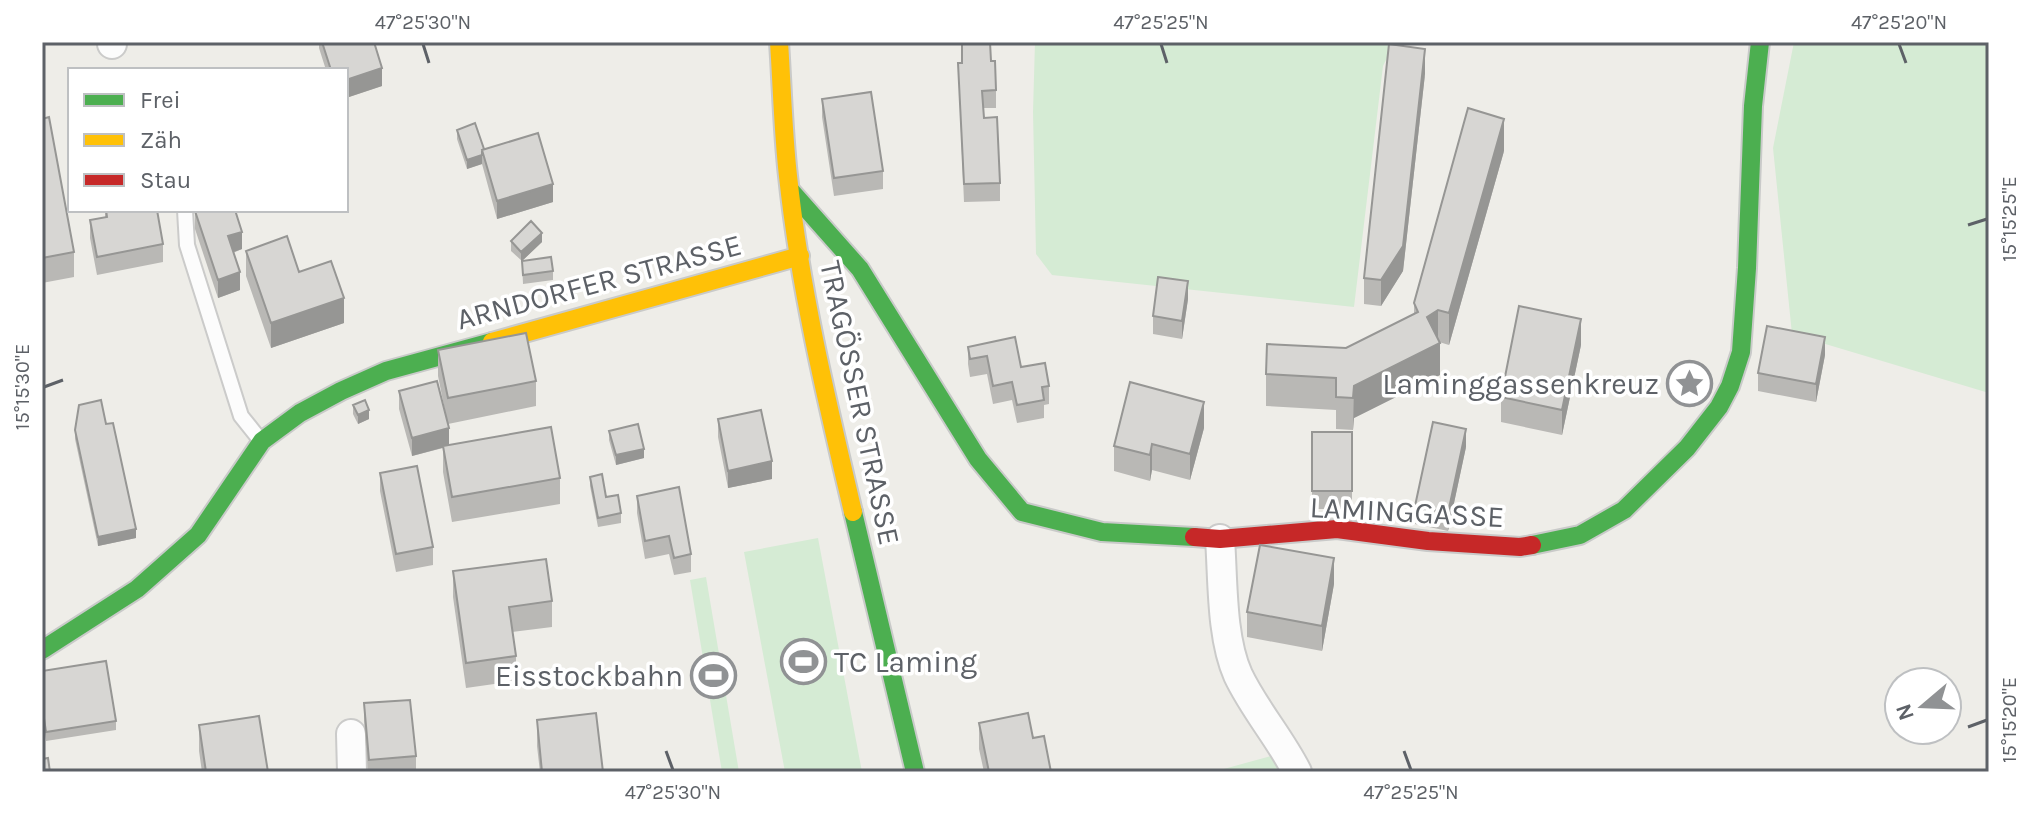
<svg xmlns="http://www.w3.org/2000/svg" width="2031" height="814" font-family="Karla,sans-serif">
<rect width="100%" height="100%" fill="#eeede8"/>
<path fill="#d5ebd4" d="M1035,42H1395L1383,66L1354,307L1052,275L1036,254L1033,112Z
M1794,42H1989V393L1792,334L1773,148Z
M818,538L862,772H785L744,552Z
M706,577L739,772H722L690,580Z
M1296,749L1311,772H1213Z"/>
<g fill="none" stroke-linecap="round" stroke-linejoin="round">
<defs>
<path id="lane" d="M185,210L187,245L241,416L261,441"/>
<path id="street" d="M112,42V44
M1220,539C1223,580 1221,637 1238,675C1254,709 1280,738 1297,772
M351,734L352,772"/>
<path id="fast" d="M790,190L860,269L978,459L1022,512L1102,532L1194,537
M853,512L915,772
M1532,545L1580,535L1624,510L1687,448L1719,407L1730,386L1741,352L1747,268L1753,106L1760,42
M42,650L137,589L198,535L262,441L300,413L341,391L386,371L492,342"/>
<path id="slow" d="M779,42C782,87 783,132 788,176C800,289 827,402 853,512
M492,342L800,256"/>
<path id="jam" d="M1194,537L1220,539L1337,529L1428,541L1520,547L1532,545"/>
</defs>
<use href="#lane" stroke="#cbcbca" stroke-width="18"/>
<use href="#street" stroke="#cbcbca" stroke-width="32"/>
<use href="#fast" stroke="#c9cac9" stroke-width="22"/>
<use href="#slow" stroke="#c9cac9" stroke-width="22"/>
<use href="#jam" stroke="#c9cac9" stroke-width="22"/>
<use href="#lane" stroke="#fcfcfc" stroke-width="14"/>
<use href="#street" stroke="#fcfcfc" stroke-width="28"/>
<use href="#fast" stroke="#4caf50" stroke-width="18"/>
<use href="#slow" stroke="#ffc107" stroke-width="18"/>
<use href="#jam" stroke="#c62828" stroke-width="18"/>
</g>
<path fill="#b9b8b5" d="M319,42H374L382,86L346,98V70H326L319,48Z
M991,61L996,90V108H983L984,118L1000,183V201L964,202L958,63Z
M1425,74L1403,271L1381,306L1364,304V278Z
M822,99L883,171V189L834,196L822,117Z
M42,119L74,252V277L42,283Z
M457,130L484,149L553,202L497,219L482,164L467,169L457,139Z
M1504,151L1449,345L1439,342L1440,375L1354,418L1353,430L1336,429V410L1266,406V374L1346,348L1414,315V303Z
M105,210H157L163,244V262L97,275L90,238V220L105,217Z
M195,211L242,249L233,253L240,290L218,298L195,229Z
M511,241L542,242L522,261L553,271V280L523,284L522,261L511,251Z
M246,251L299,272L344,323L271,348L246,276Z
M1188,299L1182,339L1153,334V316Z
M1581,345L1562,435L1501,422V397Z
M968,347L1021,367L1049,386V404L1044,405V418L1017,423L1012,400L993,404L987,374L970,377L968,364Z
M438,350L536,381V406L448,424L449,445L560,478V504L452,522L443,472V448L412,456L399,409V391L447,421L438,376Z
M1825,355L1816,402L1758,391V373Z
M353,405L369,419L358,424L353,414Z
M718,419L772,479L728,488L718,437Z
M106,424L136,538L98,546L75,439V430Z
M1204,428L1190,480L1152,470L1150,481L1114,471V446Z
M609,431L644,458L616,465L609,440Z
M1312,432H1352V509H1312Z
M1466,447L1448,531L1415,524V506Z
M380,473L433,547V565L396,572L380,491Z
M590,477L621,513V523L598,527L590,486Z
M637,496L691,554V572L674,575L669,554L645,559L637,513Z
M453,571L552,601V627L512,632L516,656V681L466,688L453,597Z
M1334,584L1322,651L1247,637V612Z
M42,671L116,721V730L46,741L42,714Z
M364,703L416,756V772H368L364,721Z
M537,720L603,772H540L537,746Z
M979,723L1033,738L1051,772H984L979,749Z
M199,725L268,772H202L199,751Z"/>
<path fill="#969694" d="M1425,49V74L1403,271L1381,306V280Z
M382,68V86L346,98V80Z
M1504,119V151L1449,345V313Z
M482,155V164L467,169V160Z
M553,184V202L497,219V201Z
M242,232V249L228,254V236Z
M542,233V242L521,262V252Z
M240,272V290L218,298V280Z
M1188,281V299L1182,339V321Z
M344,298V323L271,348V323Z
M1438,310V342L1427,317Z
M1581,319V345L1562,435V410Z
M1825,337V355L1816,402V384Z
M1440,343V375L1354,418L1353,430L1354,386Z
M1204,402V428L1190,480V454Z
M369,410V419L358,424V415Z
M449,428V446L412,456V438Z
M1466,429V447L1448,531V513Z
M1152,444V470L1150,481V455Z
M644,449V458L616,465V455Z
M772,461V479L728,488V471Z
M136,529V538L98,546V537Z
M1334,558V584L1322,651V626Z"/>
<path fill="#d7d6d3" stroke="#969694" stroke-width="2" d="M322,42H374L382,68L346,80V70H331Z
M990,42L991,61H995L996,90L982,91L984,118L997,117L1000,183L964,184L958,63H962V43Z
M1389,44L1425,49L1403,246L1381,280L1364,278Z
M871,92L883,171L834,178L822,99Z
M1468,108L1504,119L1449,313L1438,310L1427,317L1440,343L1354,386L1353,398L1336,397V378L1266,374L1267,344L1346,348L1418,312L1414,303Z
M49,117L74,252L42,258V119Z
M475,123L484,149L482,150V155L467,160L457,130Z
M538,133L553,184L497,201L482,150Z
M106,210H157L163,244L97,257L90,220L107,217Z
M197,210H235L242,232L228,236L240,272L218,280L195,211Z
M531,221L542,233L521,252L511,241Z
M287,236L299,272L331,261L344,298L271,323L246,251Z
M551,257L553,271L523,275L522,261Z
M1158,277L1188,281L1182,321L1153,316Z
M1519,306L1581,319L1562,410L1501,397Z
M1767,326L1825,337L1816,384L1758,373Z
M526,333L536,381L448,398L438,350Z
M1015,337L1021,367L1045,363L1049,386L1042,387L1044,400L1017,405L1012,382L993,386L987,356L970,359L968,347Z
M437,381L449,428L412,438L399,391Z
M1130,382L1204,402L1190,454L1152,444L1150,455L1114,446Z
M101,400L106,424L113,423L136,529L98,537L75,430L79,405Z
M365,400L369,410L358,415L353,405Z
M761,410L772,461L728,471L718,419Z
M1433,422L1466,429L1448,513L1415,506Z
M638,424L644,449L616,455L609,431Z
M551,427L560,478L452,497L443,446Z
M1312,432H1352V491H1312Z
M417,466L433,547L396,554L380,473Z
M602,474L606,497L618,495L621,513L598,518L590,477Z
M679,487L691,554L674,558L669,536L645,541L637,496Z
M1260,545L1334,558L1322,626L1247,612Z
M546,559L552,601L509,607L516,656L466,663L453,571Z
M106,661L116,721L46,732L42,705V671Z
M410,700L416,756L369,760L364,703Z
M596,713L603,772H542L537,720Z
M1028,713L1033,738L1044,736L1051,772H989L979,723Z
M259,716L268,772H206L199,725Z
M48,758L50,772H42V759Z"/>
<path fill="none" stroke="#5d6167" stroke-width="3" d="M423,44L429,63M1161,44L1167,63M1899,44L1906,63M1968,225L1987,219M44,387L63,380M1968,727L1987,720M666,751L673,770M1404,751L1411,770"/>
<defs>
<symbol id="sight-ring" viewBox="-11 -11 22 22"><circle r="9.5" fill="#fff" stroke="#909294" stroke-width="1.5"/><path d="M0-6L1.8-2.2L6-1.7L2.9 1.2L3.7 5.4L0 3.3L-3.7 5.4L-2.9 1.2L-6-1.7L-1.8-2.2Z" fill="#909294"/></symbol>
<symbol id="stadium-ring" viewBox="-11 -11 22 22"><circle r="9.5" fill="#fff" stroke="#909294" stroke-width="1.5"/><path d="M0-5a6.5 5 0 1 0 0 10a6.5 5 0 1 0 0-10ZM-3.5-1.8h7v3.6h-7Z" fill="#909294"/></symbol>
</defs>
<g fill-rule="evenodd">
<use href="#sight-ring" x="1664" y="358" width="51" height="51"/>
<use href="#stadium-ring" x="778" y="636" width="51" height="51"/>
<use href="#stadium-ring" x="688" y="650" width="51" height="51"/>
</g>
<g text-anchor="middle" stroke-width="7" stroke-linejoin="round" paint-order="stroke">
<g font-size="30" fill="#5d6167" stroke="#fff">
<text transform="translate(599 282) rotate(-15)" y="10">ARNDORFER STRASSE</text>
<text transform="translate(860 403) rotate(78)" y="10">TRAGÖSSER STRASSE</text>
<text transform="translate(1407 512) rotate(3)" y="10">LAMINGGASSE</text>
</g>
<g font-size="30" fill="#5d6167" stroke="#fff" text-anchor="end">
<text x="1659" y="394">Laminggassenkreuz</text>
<text x="834" y="672" text-anchor="start">TC Laming</text>
<text x="683" y="686">Eisstockbahn</text>
</g>
</g>
<rect width="2031" height="814" fill="none" stroke="#ffffff" stroke-width="88"/>
<rect x="68" y="68" width="280" height="144" fill="#ffffff" stroke="#bec0c2" stroke-width="2"/>
<rect x="84" y="94" width="40" height="12" fill="#4caf50" stroke="#bec0c2" stroke-width="2"/>
<text x="140" y="108" font-size="24" fill="#5d6167">Frei</text>
<rect x="84" y="134" width="40" height="12" fill="#ffc107" stroke="#bec0c2" stroke-width="2"/>
<text x="140" y="148" font-size="24" fill="#5d6167">Zäh</text>
<rect x="84" y="174" width="40" height="12" fill="#c62828" stroke="#bec0c2" stroke-width="2"/>
<text x="140" y="188" font-size="24" fill="#5d6167">Stau</text>
<g transform="translate(1923 706) rotate(251)"><circle r="38" fill="#ffffff" stroke="#bec0c2" stroke-width="2"/>
<path d="M0-6L14 30L0 20L-14 30Z" fill="#909294"/>
<text y="-12" font-size="22" font-weight="bold" text-anchor="middle" fill="#5d6167">N</text>
</g>
<rect x="44" y="44" width="1943" height="726" fill="none" stroke="#5d6167" stroke-width="3"/>
<g font-size="20" text-anchor="middle" fill="#5d6167">
<text x="423" y="29">47°25'30"N</text>
<text x="1161" y="29">47°25'25"N</text>
<text x="1899" y="29">47°25'20"N</text>
<text transform="translate(2009 219) rotate(-90)" y="7">15°15'25"E</text>
<text transform="translate(22 387) rotate(-90)" y="7">15°15'30"E</text>
<text transform="translate(2009 720) rotate(-90)" y="7">15°15'20"E</text>
<text x="673" y="799">47°25'30"N</text>
<text x="1411" y="799">47°25'25"N</text>
</g>
</svg>
